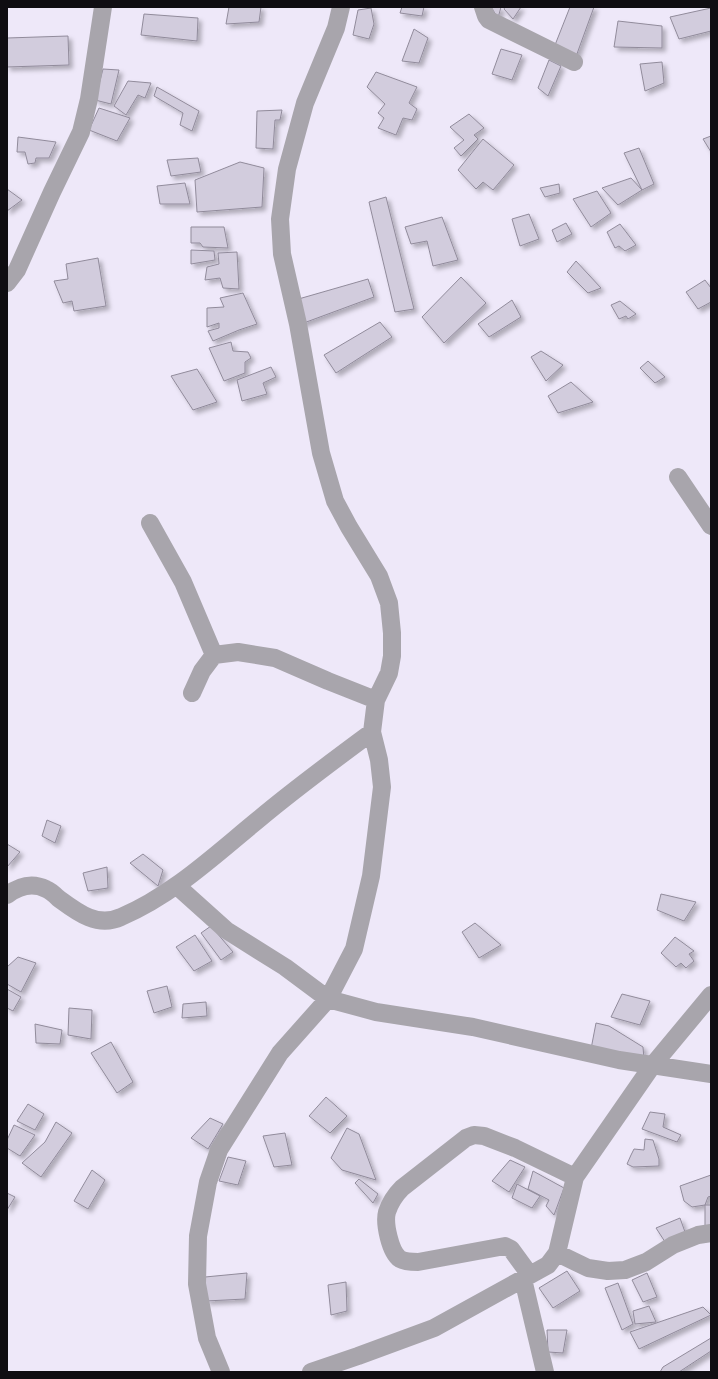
<svg xmlns="http://www.w3.org/2000/svg" width="718" height="1379" font-family="'PT Sans',sans-serif">
<defs>
<filter id="shadow"><feDropShadow dx="3.5" dy="3.5" stdDeviation="2" flood-color="#0004"/></filter>
</defs>
<rect width="100%" height="100%" fill="#eee8f9"/>
<path fill="#d2ccdd" stroke="#918b9b" filter="url(#shadow)" d="M229,7H261L259,22L226,24Z
M402,7H424L422,16L400,13Z
M491,7H501L498,18Z
M505,7H521L513,19L504,9Z
M570,7H594L574,62L555,45Z
M371,8L374,24L369,39L353,35L358,10Z
M711,8V31L679,39L670,17Z
M144,14L198,18L197,41L141,35Z
M618,21L662,26V48L614,47Z
M414,29L428,38L419,63L402,61Z
M68,36L69,65L7,67V38Z
M501,49L522,55L512,80L492,74Z
M549,60L561,66L548,96L538,88Z
M662,62L664,83L645,91L640,64Z
M103,69L119,70L111,104L95,100Z
M376,72L417,87L409,103L417,109L412,120L403,118L396,135L378,128L384,118L378,113L385,104L367,87Z
M128,81L151,83L145,98L138,95L126,115L114,106Z
M157,87L199,111L192,131L180,125L183,113L154,96Z
M99,108L130,118L117,141L89,130Z
M282,110L280,120H275L273,149L256,148L257,111Z
M469,114L484,128L474,135L478,139L461,156L454,148L464,140L450,127Z
M711,136V152L703,139Z
M18,137L56,142L49,158H36L35,163L28,164L25,152H17Z
M483,139L514,165L493,190L483,182L476,189L458,170Z
M639,148L654,184L642,190L624,153Z
M198,158L201,172L171,176L167,160Z
M240,162L264,168L262,207L197,212L195,180Z
M631,178L642,190L618,205L602,188Z
M185,183L190,204H160L157,186Z
M559,184L560,193L545,197L540,188Z
M7,189L22,200L7,211Z
M597,191L611,213L591,227L573,199Z
M386,197L414,309L395,312L369,202Z
M529,214L539,239L520,246L512,219Z
M442,217L458,260L433,266L427,241L411,244L405,227Z
M566,223L572,234L557,242L552,230Z
M620,224L636,245L625,251L619,246L615,248L607,232Z
M191,227H224L228,248L203,247L200,243H191Z
M191,250L214,251L215,260L191,264Z
M237,252L239,289L223,288L220,278L205,280L207,267L219,264L218,253Z
M98,258L106,306L74,311L72,301L63,303L54,281L68,279L66,264Z
M576,261L601,288L588,293L567,272Z
M461,277L486,303L444,343L422,317Z
M368,279L374,297L301,324L295,300Z
M705,280L711,288V302L698,309L686,292Z
M243,293L257,324L239,330L213,341L208,331L219,328V323L207,327V308L224,307L220,298Z
M512,300L521,317L489,337L478,324Z
M620,301L636,314L628,319L626,316L619,319L611,305Z
M380,322L392,337L336,373L324,355Z
M231,342L233,351L248,352L251,358L245,362V373L224,381L209,348Z
M541,351L563,365L546,381L531,357Z
M648,361L665,377L655,383L640,368Z
M271,367L276,377L263,383L267,394L242,401L237,380Z
M197,369L217,402L193,410L171,376Z
M571,382L593,402L558,413L548,396Z
M47,820L61,826L55,843L42,836Z
M7,844L20,852L7,867Z
M143,854L163,870L158,886L130,863Z
M107,867L108,888L88,891L83,873Z
M661,894L696,902L684,921L657,910Z
M475,923L501,945L479,958L462,932Z
M211,926L233,952L221,960L201,933Z
M195,935L212,961L194,971L176,947Z
M675,937L694,951L689,954L694,961L686,968L681,963L676,967L661,953Z
M18,957L36,963L21,992L7,984V967Z
M167,986L172,1007L154,1013L147,991Z
M7,989L21,997L13,1011L7,1008Z
M622,994L650,1001L640,1025L611,1017Z
M206,1002L207,1016L182,1018L183,1004Z
M69,1008L92,1010L91,1039L68,1035Z
M596,1023L609,1026L643,1047L644,1059L591,1049Z
M35,1024L62,1030L60,1044L36,1043Z
M111,1042L133,1082L117,1093L91,1053Z
M326,1097L347,1116L330,1133L309,1116Z
M28,1104L44,1114L35,1130L17,1121Z
M650,1112L665,1114L663,1127L681,1135L677,1142L642,1129Z
M210,1118L223,1124L208,1149L191,1138Z
M56,1122L72,1133L41,1177L22,1163L45,1142Z
M14,1125L35,1135L20,1156L7,1148V1140Z
M347,1128L359,1134L376,1180L342,1170L331,1158Z
M285,1133L292,1165L274,1167L263,1136Z
M645,1139L653,1140L659,1159V1166L633,1167L627,1164L631,1155L634,1149L644,1150Z
M228,1157L246,1161L238,1185L219,1181Z
M510,1160L525,1167L509,1192L492,1181Z
M92,1170L105,1180L88,1209L74,1201Z
M533,1171L564,1188L554,1215L546,1206L549,1200L528,1189Z
M711,1175V1196L708,1197L705,1205L692,1207L684,1201L680,1186Z
M359,1179L378,1194L373,1203L355,1183Z
M517,1184L540,1196L532,1208L512,1198Z
M7,1193L15,1197L7,1210Z
M705,1205H711V1226L705,1227Z
M680,1218L685,1232L669,1248L656,1228Z
M567,1271L580,1291L553,1308L539,1288Z
M247,1273L245,1299L206,1301L205,1277Z
M647,1273L657,1297L643,1302L632,1280Z
M346,1282L347,1311L331,1315L328,1285Z
M618,1283L633,1324L622,1330L605,1288Z
M649,1306L656,1322L635,1324L633,1311Z
M703,1307L711,1315L639,1349L630,1332Z
M547,1330H567L563,1353L548,1352Z
M711,1338V1351L679,1372H660L663,1367Z"/>
<g fill="none" stroke-linecap="round" stroke-linejoin="round">
<path stroke="#a8a5ac" stroke-width="18" d="M483,7L486,16L489,20L574,62
M7,283L17,270L52,192L81,132L89,99L103,7
M678,477L711,526
M150,523L183,582L214,655
M192,693L202,671L214,655L238,652L275,658L328,681L376,700
M177,886L226,930L285,967L328,999L376,1012L473,1027L619,1060L711,1074
M7,895C19,886 32,882 46,889C51,891 55,895 58,898C77,912 97,928 121,917C173,895 216,854 259,819C296,788 334,760 372,732
M557,1253L588,1268L608,1271L625,1270L646,1262L673,1245L698,1235L711,1233
M530,1275L511,1249L505,1246L418,1262C412,1262 405,1262 400,1259C390,1252 384,1223 387,1212C390,1203 395,1195 402,1188L466,1138L474,1135L484,1136L515,1148L575,1177
M523,1279L545,1372
M221,1372L207,1338L197,1284L198,1236L208,1182L219,1150L280,1053L328,999L354,949L371,876L382,787L379,760L372,732L376,700L389,673L392,656V633L389,603L379,576L349,527L335,501L321,453L298,324L282,254L280,219L287,169L305,103L336,28L341,7
M311,1372L358,1356L434,1328L548,1265L557,1253L575,1177L652,1066L711,995"/>
</g>
<rect width="718" height="1379" fill="none" stroke="#0f0d12" stroke-width="16"/>
</svg>
